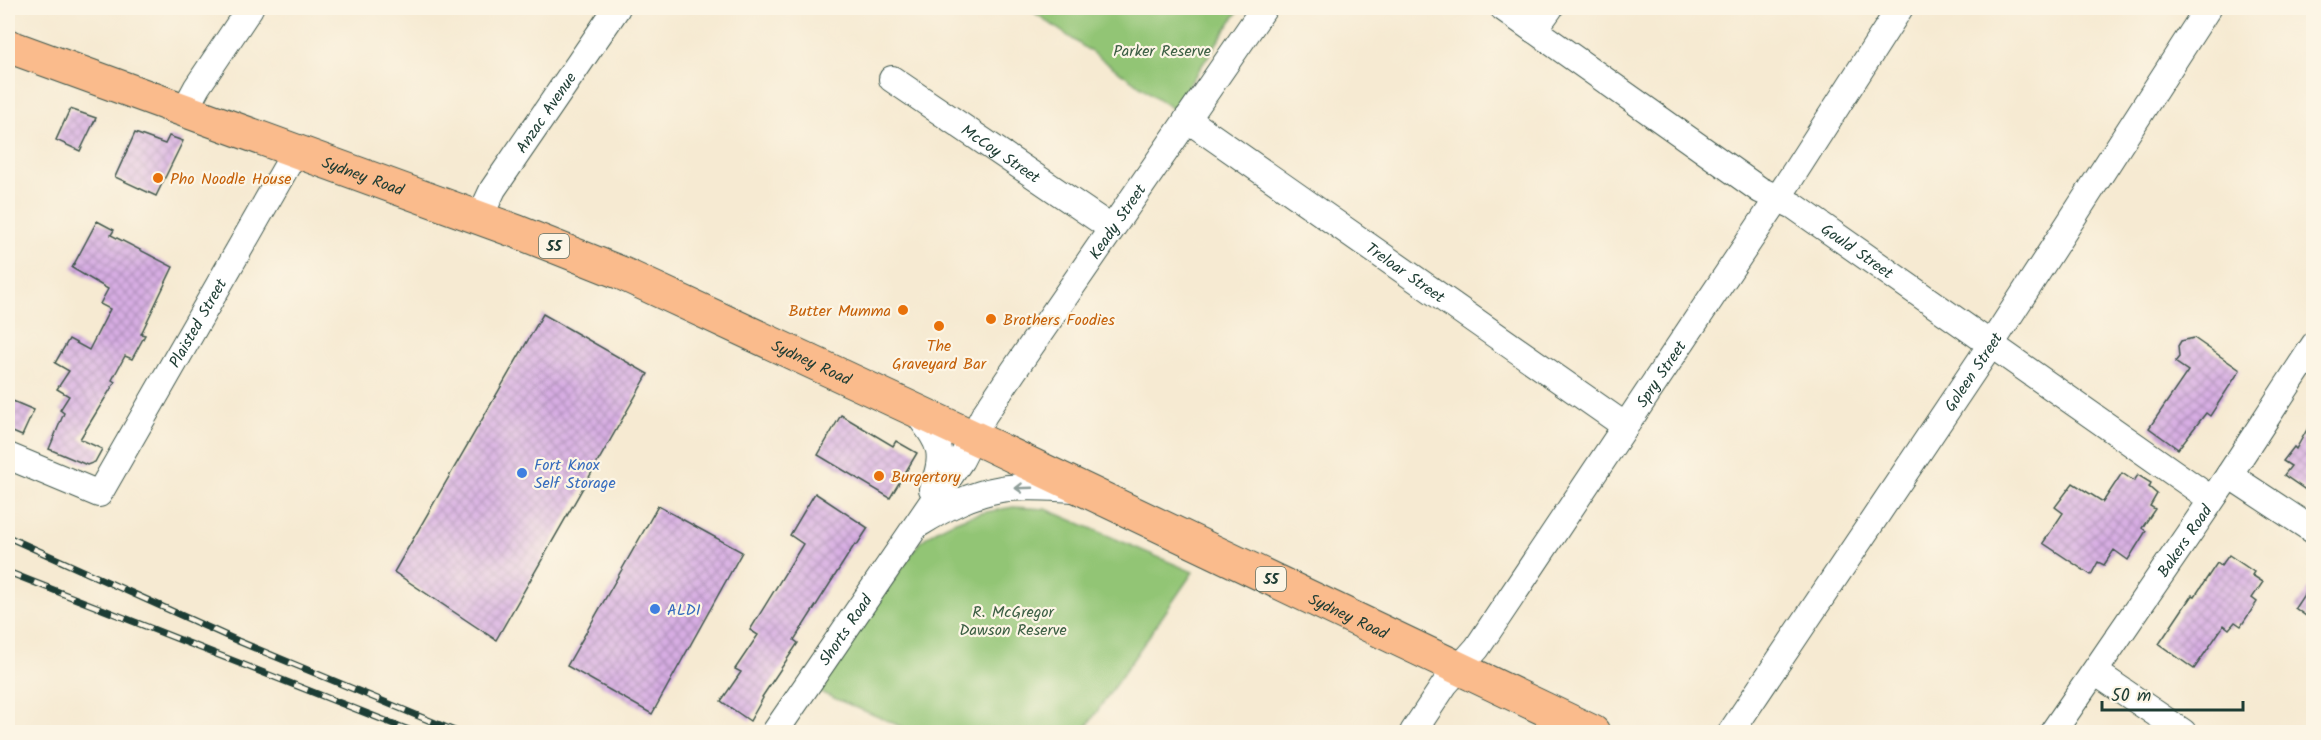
<svg xmlns="http://www.w3.org/2000/svg" width="2321" height="740" font-family="Kalam,sans-serif">
<defs>
<pattern id="building-cross-hatch" width="8" height="8" patternUnits="userSpaceOnUse" patternTransform="scale(1.5)"><rect width="8" height="8" fill="#d7ade3"/><path d="M0 0l8 8M0 8l8-8" fill="none" stroke="#ae8eb9"/></pattern>
</defs>
<rect width="100%" height="100%" fill="#fcf5e5"/>
<filter id="ink" filterUnits="userSpaceOnUse"><feTurbulence type="fractalNoise" baseFrequency=".0167" numOctaves="2"/><feDisplacementMap in="SourceGraphic" scale="12" xChannelSelector="R" yChannelSelector="G"/><feConvolveMatrix kernelMatrix="1 2 1 2 8 2 1 2 1" color-interpolation-filters="sRGB"/></filter>
<filter id="wash" filterUnits="userSpaceOnUse"><feTurbulence type="fractalNoise" baseFrequency=".008" numOctaves="4" result="noise"/><feDisplacementMap in="SourceGraphic" scale="24" xChannelSelector="R" yChannelSelector="G"/><feGaussianBlur stdDeviation="1.35" result="paint"/><feColorMatrix in="noise" values="0 0 0 0 0 0 0 0 0 0 0 0 0 0 0 0 0 1.4 0 .05"/><feComposite in="paint" operator="in"/></filter>
<g filter="url(#wash)">
<rect width="100%" height="100%" fill="#f6ead2"/>
<path fill="#92c575" stroke="#588154" stroke-width="1.5" d="M1028,8H1240L1173,109Z
M1013,507L1046,509L1193,572L1083,732H914L817,691L919,543C947,519 977,513 1013,507Z"/>
<g id="blocks">
<path fill="url(#building-cross-hatch)" d="M70,109L96,118L80,151L56,140Z
M135,133L165,144L169,136L183,141L156,196L115,177Z
M97,221L114,230L111,235L173,267L141,334L145,335L132,359L125,356L112,380L115,382L80,439L102,449L95,462L87,465L49,449L64,413L60,410L69,396L57,389L69,371L55,363L69,339L89,350L110,309L100,304L108,289L72,268Z
M543,314L648,374L496,640L394,572Z
M2194,338L2240,370L2210,416L2206,413L2178,449L2149,428L2188,371L2175,362L2179,357L2178,346L2181,341Z
M8,399L34,410L22,436L8,430Z
M841,415L893,446L896,441L917,453L890,498L818,455Z
M2313,419V495L2284,475L2291,466L2283,461L2294,447L2296,449Z
M2122,473L2134,481L2138,475L2151,483L2149,487L2157,494L2150,506L2155,509L2142,528L2146,531L2128,560L2114,550L2104,565L2098,562L2091,575L2043,543L2063,513L2055,507L2073,483L2103,502Z
M815,493L868,528L857,545L855,544L794,640L798,643L762,697L763,698L750,721L721,701L741,672L735,669L758,635L750,630L803,544L790,535Z
M658,506L742,552L652,714L567,666Z
M2229,555L2254,572L2252,575L2263,582L2252,598L2257,602L2241,626L2235,622L2229,629L2224,625L2194,669L2159,644L2192,595L2195,596L2217,563L2221,566Z
M2313,581V621L2295,608Z"/>
</g>
</g>
<g filter="url(#ink)">
<use href="#blocks" fill-opacity="0" stroke="#3f574c" stroke-width="1.5"/>
<g fill="none" stroke-linecap="round" stroke-linejoin="round">
<defs>
<g id="minor">
<path id="s1" d="M1503,8L1760,190L1794,206L2211,499"/>
<path d="M1534,30L1550,8"/>
<path id="s2" d="M892,79L1111,228"/>
<path d="M184,111L197,87L250,8"/>
<path id="s3" d="M1187,119L1624,425"/>
<path id="s4" d="M479,219L493,189L617,8"/>
<path d="M914,409C938,442 948,449 932,489"/>
<path id="s5" d="M8,456L99,494L295,152"/>
<path d="M2229,475L2314,531"/>
<path d="M919,524C945,508 971,494 1001,489C1025,485 1052,488 1076,489"/>
<path d="M2095,672L2183,732"/>
<path id="s6" d="M775,732L961,460L984,415L1013,372L1264,8"/>
<path id="s7" d="M1413,732L1445,684L1477,648L1778,198L1900,8"/>
<path id="s8" d="M1731,732L1990,346L2208,8"/>
<path id="s9" d="M2053,732L2229,475L2314,345"/>
</g>
<g id="highway">
<path id="s10" d="M8,46L518,232L621,273L988,444L1593,732"/>
</g>
</defs>
<use href="#minor" stroke="#3f574c" stroke-width="28"/>
<use href="#highway" stroke="#3f574c" stroke-width="35"/>
<use href="#minor" stroke="#fff" stroke-width="26"/>
<use href="#highway" stroke="#fabb8c" stroke-width="33"/>
<defs>
<path id="rail" d="M8,537L238,641L457,732
M8,572L414,732"/>
</defs>
<use href="#rail" stroke="#1f3d34" stroke-width="7"/>
<use href="#rail" stroke="#fcf5e5" stroke-width="4.5" stroke-dasharray="14" stroke-linecap="butt"/>
</g>
<defs><path id="oneway-shaft" d="M-6 0H5M1.5-3L5.5 0L1.5 3" fill="none" stroke-width="1.6" stroke-linecap="round" stroke-linejoin="round" transform="scale(1.5)"/></defs>
<use stroke="#8f9e9a" href="#oneway-shaft" transform="translate(1024 488) rotate(178)"/>
</g>
<g fill="#e8710a" stroke="#fcf5e5" stroke-width="2">
<circle cx="158" cy="178" r="6"/>
<circle cx="903" cy="310" r="6"/>
<circle cx="991" cy="319" r="6"/>
<circle cx="939" cy="326" r="6"/>
<circle cx="879" cy="476" r="6"/>
</g>
<g fill="#3f7fe0" stroke="#fcf5e5" stroke-width="2">
<circle cx="522" cy="473" r="6"/>
<circle cx="655" cy="609" r="6"/>
</g>
<g text-anchor="middle" stroke-width="4.5" stroke-linejoin="round" paint-order="stroke">
<g fill="#fcf5e5" stroke="#617469" stroke-width="1.5">
<rect x="539" y="234" width="30" height="24" rx="4.5"/>
<rect x="1256" y="567" width="30" height="24" rx="4.5"/>
</g>
<g font-size="15" font-weight="bold" fill="#1f3d34">
<text x="554" y="251">55</text>
<text x="1271" y="584">55</text>
</g>
<g font-size="16" fill="#3c5f44" stroke="#fcf5e5">
<text x="1162" y="56">Parker Reserve</text>
<text x="1013" y="617">R. McGregor<tspan x="1013" dy="18">Dawson Reserve</tspan></text>
</g>
<g font-size="16" fill="#1f3d34" stroke="#fcf5e5">
<text dy="6" stroke="none"><textPath href="#s4" startOffset="126">Anzac Avenue</textPath></text>
<text dy="6" stroke="none"><textPath href="#s2" startOffset="132">McCoy Street</textPath></text>
<text dy="6" stroke="none"><textPath href="#s10" startOffset="378">Sydney Road</textPath></text>
<text dy="6" stroke="none"><textPath href="#s6" startOffset="615">Keady Street</textPath></text>
<text dy="6" stroke="none"><textPath href="#s1" startOffset="430">Gould Street</textPath></text>
<text dy="6" stroke="none"><textPath href="#s3" startOffset="267">Treloar Street</textPath></text>
<text dy="6" stroke="none"><textPath href="#s5" startOffset="296">Plaisted Street</textPath></text>
<text dy="6" stroke="none"><textPath href="#s10" startOffset="864">Sydney Road</textPath></text>
<text dy="6" stroke="none"><textPath href="#s7" startOffset="436">Spry Street</textPath></text>
<text dy="6" stroke="none"><textPath href="#s8" startOffset="434">Goleen Street</textPath></text>
<text dy="6" stroke="none"><textPath href="#s9" startOffset="232">Bakers Road</textPath></text>
<text dy="6" stroke="none"><textPath href="#s10" startOffset="1458">Sydney Road</textPath></text>
<text dy="6" stroke="none"><textPath href="#s6" startOffset="124">Shorts Road</textPath></text>
</g>
<g font-size="16" fill="#c56008" stroke="#fcf5e5" text-anchor="start">
<text x="170" y="184">Pho Noodle House</text>
<text x="891" y="316" text-anchor="end">Butter Mumma</text>
<text x="1003" y="325">Brothers Foodies</text>
<text x="939" y="351" text-anchor="middle">The<tspan x="939" dy="18">Graveyard Bar</tspan></text>
<text x="891" y="482">Burgertory</text>
</g>
<g font-size="16" fill="#366cbe" stroke="#fcf5e5" text-anchor="start">
<text x="534" y="470">Fort Knox<tspan x="534" dy="18">Self Storage</tspan></text>
<text x="667" y="615">ALDI</text>
</g>
</g>
<rect width="2321" height="740" fill="none" stroke="#fcf5e5" stroke-width="30"/>
<path d="M2102 701v9h141v-9" fill="none" stroke="#1f3d34" stroke-width="3"/>
<text x="2111" y="701" font-size="18" fill="#1f3d34" stroke="#fcf5e5" stroke-width="4.5" paint-order="stroke">50 m</text>
</svg>
